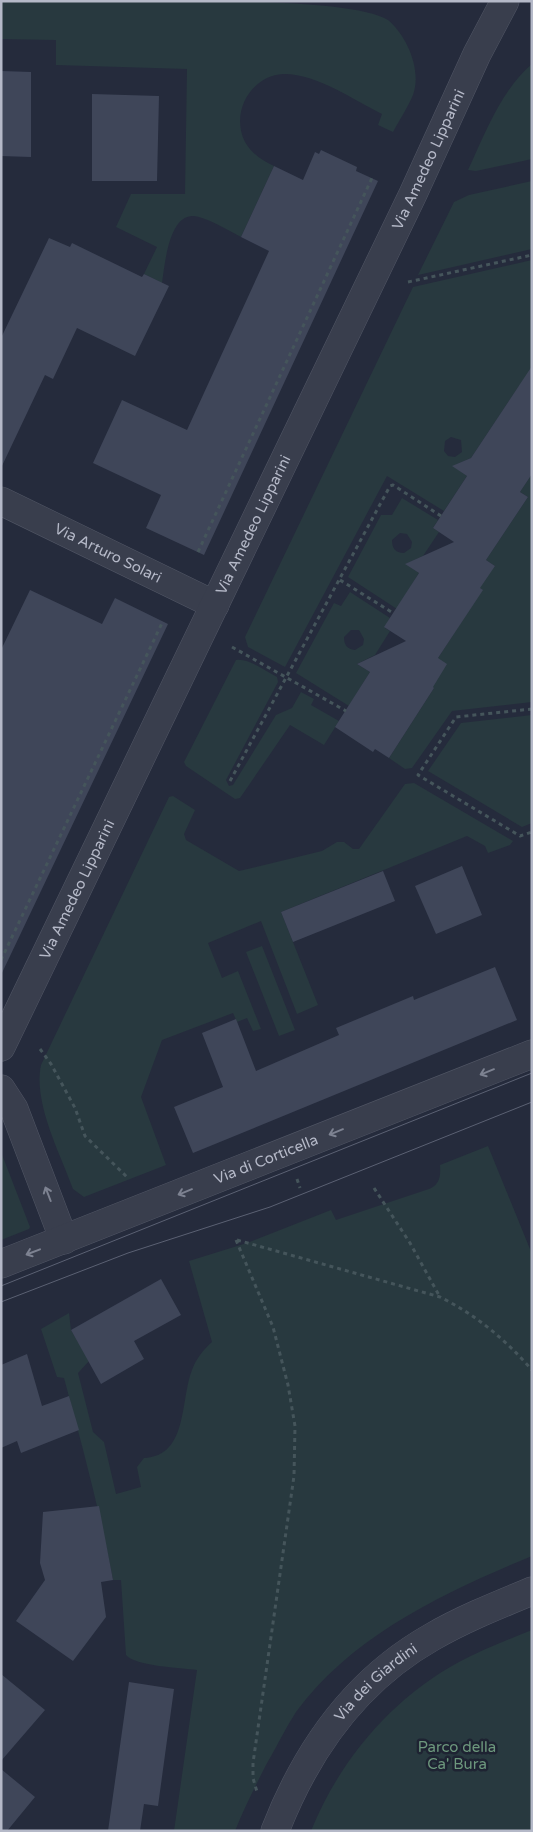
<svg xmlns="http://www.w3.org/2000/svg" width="533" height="1832" font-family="'Varela Round',sans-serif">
<rect width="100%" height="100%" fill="#252b3c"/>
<path fill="#28393f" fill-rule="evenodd" d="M1,1C58,1 115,1 171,1C216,1 355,0 388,20C407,36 422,70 413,95C408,107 400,119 393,132L378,125L382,114C354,100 315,73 283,74C251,76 230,112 245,142C252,154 262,160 274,166L241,237C228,230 213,221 199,217C169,208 165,264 162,283L144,274L157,247L116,227L131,194H185L187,69L56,65V40L1,39Z
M532,64V159L476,171L468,170C485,134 501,90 532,64Z
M532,181V249L418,275L454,202L469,195Z
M532,260V394L519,386L471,458L453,466L467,476L444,511L387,476L285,667L248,647L245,637L413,287ZM451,437L461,440L462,452L455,457L448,456L444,451L445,441Z
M532,474V702L452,711L412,768L405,769L389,758L434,688L429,685L438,658L482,590L477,586L495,566L486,560L528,497L520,492Z
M402,498L438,520L433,528L439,532L423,556L406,564L419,573L397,609L348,577L381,515H392ZM400,533L407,534L412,542L411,548L404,553C395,553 392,548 392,540Z
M350,592L390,618L385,628L390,631L375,655L357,664L370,672L349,706L296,673L334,603L341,606ZM351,630H359L364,639L363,645L355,650C347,649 344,645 344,637Z
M236,660C249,658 265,671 277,677L278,682L226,780L229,786L233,785L276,715L292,708L301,692L314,699L311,705L339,721L324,745L290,725L240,798L235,799L186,766L184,762Z
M532,715V823L522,827L428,771L461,723Z
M414,783L513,841L510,845L488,853L485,846L467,836L281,912L318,1005L297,1014L261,921L208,943L222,978L238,971L261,1029L253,1031L247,1018L237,1022L233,1013L162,1040L141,1097L166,1165L84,1197L73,1189C60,1153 33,1103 41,1065L169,797L173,796L195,810L184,834L186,840L239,871L322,851L337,842H344L353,849H359L405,784Z
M262,946L295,1030L279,1036L246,952Z
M488,1146L532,1254V1556C447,1591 352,1635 296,1712C285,1729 276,1748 266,1765C255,1787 244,1808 235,1831H174L197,1670C181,1668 135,1666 126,1655L121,1580H113C100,1512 82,1445 64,1378L57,1377L41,1329L69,1313L71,1330L89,1361L78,1373L93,1432L104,1442L116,1494L141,1487L137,1467L144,1458C188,1456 180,1401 192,1370C196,1359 203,1350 212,1342L189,1261L247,1243L331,1210L336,1220L426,1190C439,1186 441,1178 440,1165Z
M1,1152L30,1227L29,1229L1,1240Z
M532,1630V1831H311C339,1761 392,1698 459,1662C482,1650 507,1640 532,1630Z"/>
<path fill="#3f4659" d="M1,71L31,72V157L1,156Z
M92,94L159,96L157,181H92Z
M321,150L357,167L356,171L378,181L204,555L146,528L161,495L93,463L122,400L187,430L269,251L241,237L274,166L303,180L315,152L319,154Z
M49,238L70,247L72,243L142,277L144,274L169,286L135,356L77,328L53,379L45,375L1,468V338Z
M532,366V474L520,492L528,497L486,560L495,566L480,588L483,590L438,658L447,664L433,687L434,688L389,758L375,749L373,752L335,727L370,672L357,664L406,641L384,627L419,573L405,564L454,542L433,528L467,476L452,466L471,458Z
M30,590L102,624L115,598L168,624L1,975V650Z
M462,866L482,915L436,934L415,886Z
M383,871L395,901L293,942L281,912Z
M495,967L517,1020L193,1153L174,1107L223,1087L202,1033L236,1019L256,1071L339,1035L336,1028L413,996L414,1000Z
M161,1279L181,1315L134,1341L144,1359L101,1384L71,1330Z
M27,1354L42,1406L69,1396L79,1430L21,1453L17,1441L1,1448V1365Z
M99,1506L113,1580L101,1582L106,1617L73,1661L16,1621L45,1580L40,1563L43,1512Z
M1,1674L45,1710L1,1761Z
M129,1682L174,1689L158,1806L144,1804L140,1831H108Z
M1,1769L35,1797L7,1831H1Z"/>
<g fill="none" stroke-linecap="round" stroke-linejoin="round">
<defs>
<g id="minor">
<path id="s1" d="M1,501L215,605"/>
<path d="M1,1089L14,1109L64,1240"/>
<path id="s2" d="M275,1831C306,1751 356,1680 432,1637C463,1619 498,1605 532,1591"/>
</g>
<g id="tertiary">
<path id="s3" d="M1,1047L413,194L477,54L505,1"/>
<path id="s4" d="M1,1264L532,1054"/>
</g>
</defs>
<use href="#minor" stroke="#515665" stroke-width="29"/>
<use href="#tertiary" stroke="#515665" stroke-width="29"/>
<path stroke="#45555b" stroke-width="3" stroke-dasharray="4 4" stroke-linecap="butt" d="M408,282L532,255
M198,552L372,178
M340,580L393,613
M232,647L346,711
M532,709L456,717L418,775L520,836L532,832
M230,781L390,486L393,485L441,516
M1,960L163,621
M40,1049L51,1064L75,1108L85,1136L129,1179
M297,1179L300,1188
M374,1188L410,1243L440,1297
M236,1240L273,1327L288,1385L295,1426L294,1476L253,1763V1778L257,1792
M237,1240L440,1297C476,1315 505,1339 532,1370"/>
<use href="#minor" stroke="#393e4d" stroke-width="28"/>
<use href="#tertiary" stroke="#393e4d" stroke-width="28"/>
<path stroke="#5b6173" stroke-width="1" d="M1,1286L532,1073
M1,1302L128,1253L270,1207L532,1102"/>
</g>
<defs><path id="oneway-shaft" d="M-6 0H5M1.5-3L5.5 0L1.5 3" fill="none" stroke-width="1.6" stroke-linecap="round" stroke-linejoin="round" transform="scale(1.25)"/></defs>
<g stroke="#7d8291">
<use href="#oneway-shaft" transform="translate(487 1072) rotate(158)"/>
<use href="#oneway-shaft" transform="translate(336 1132) rotate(158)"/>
<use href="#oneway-shaft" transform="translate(185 1192) rotate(158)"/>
<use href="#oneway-shaft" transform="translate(48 1194) rotate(-111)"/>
<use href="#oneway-shaft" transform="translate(33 1252) rotate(159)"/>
</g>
<g text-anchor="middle" stroke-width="5" stroke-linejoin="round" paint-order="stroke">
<g font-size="15" fill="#b5b9c8" stroke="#1e2332">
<text dy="5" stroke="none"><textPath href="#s3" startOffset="985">Via Amedeo Lipparini</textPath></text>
<text dy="5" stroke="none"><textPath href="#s3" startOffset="580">Via Amedeo Lipparini</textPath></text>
<text dy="5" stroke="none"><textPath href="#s1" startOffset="119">Via Arturo Solari</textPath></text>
<text dy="5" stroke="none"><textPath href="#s3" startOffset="175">Via Amedeo Lipparini</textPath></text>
<text dy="5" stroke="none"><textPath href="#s4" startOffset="285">Via di Corticella</textPath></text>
<text dy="5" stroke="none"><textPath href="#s2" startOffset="182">Via dei Giardini</textPath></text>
</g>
<g font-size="15" fill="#6d987d" stroke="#1e2332">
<text x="457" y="1752">Parco della<tspan x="457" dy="17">Ca' Bura</tspan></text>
</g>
</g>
<rect width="533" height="1832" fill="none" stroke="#b5b9c8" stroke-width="5"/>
</svg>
